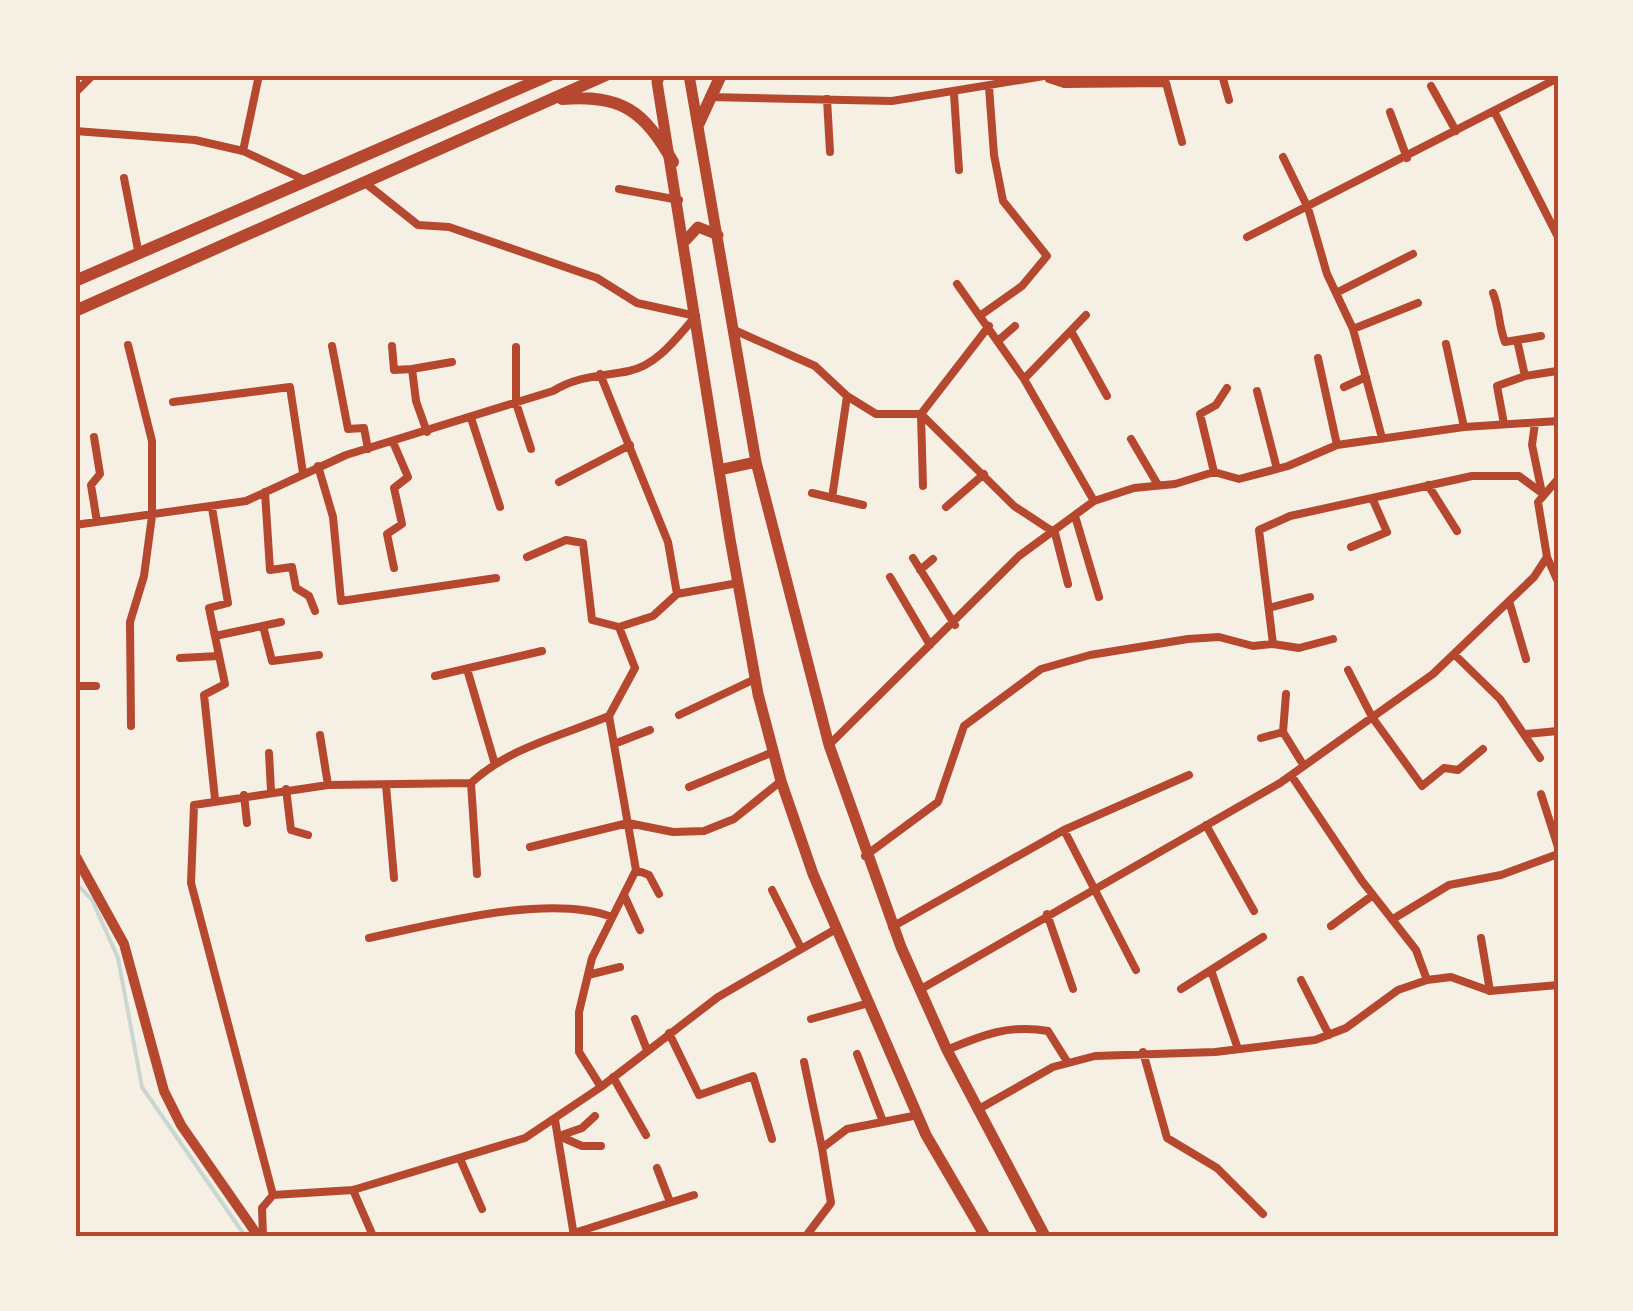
<svg xmlns="http://www.w3.org/2000/svg" width="1633" height="1311" font-family="'Noto Sans',sans-serif">
<rect width="100%" height="100%" fill="#f6efe4"/>
<g fill="none" stroke-linecap="round" stroke-linejoin="round">
<path stroke="#c9d6d2" stroke-width="4" d="M75,882L92,900L118,958L142,1087L245,1236"/>
<path stroke="#b5482f" stroke-width="8" d="M1222,75L1229,100
M1049,79L1064,84L1166,83L1182,142
M1431,86L1456,131
M75,93L93,75
M954,94L959,170
M709,97L892,101L1050,75
M827,99L830,152
M1494,111L1558,237
M1390,112L1407,158
M75,131L195,140L243,151L307,181
M243,151L259,75
M1283,157L1308,208L1327,274L1353,329L1382,438
M124,178L139,255
M619,189L679,200
M1247,237L1558,78
M957,284L1024,379L1094,501
M1336,293L1413,254
M1493,293C1500,310 1498,324 1505,342L1517,340L1525,376L1497,386L1504,424
M981,315L1022,286L1047,256L1003,201L994,155L989,87
M732,329L815,366L847,396L876,414H921L1014,506L1055,533L1068,584
M1353,329L1418,303
M1071,331L1107,396
M999,340L1015,326
M1517,340L1541,336
M1446,344L1464,427
M128,345L152,441V516L144,576L130,622L131,726
M332,346L348,429L364,428L368,449
M392,346L394,370L412,369L416,401L427,432
M516,347V403L531,449
M1318,358L1337,445
M412,369L452,362
M600,374L668,542L677,594
M1525,376L1557,371
M1024,379L1086,315
M1344,387L1366,377
M1257,391L1277,469
M173,402L290,387L303,473
M471,418L500,507
M1535,423L1532,445L1542,493
M94,437L100,474L91,485L97,522
M1131,439L1158,485
M393,442L408,477L394,488L402,524L387,534L394,568
M318,466L333,517L341,601L496,578
M1214,472L1200,414L1216,405L1227,388
M559,482L630,445
M1428,485L1457,531
M923,486L921,414L989,326
M265,492L270,570L292,567L296,588L309,596L315,611
M812,493L863,505
M832,498L847,396
M946,507L984,474
M212,508L228,603L209,608L225,684L204,695L215,799
M1075,516L1099,597
M75,525L246,501L346,455L553,391C579,375 600,377 629,371C658,365 677,337 696,316L637,303L597,278L449,227L418,225L364,182
M1351,547L1387,532L1373,500
M527,557L566,540L583,543L592,620L619,627L653,616L677,594L738,583
M1547,557L1558,582
M913,558L955,625
M920,570L933,559
M890,577L930,645
M1509,601L1526,659
M1269,608L1310,597
M263,626L272,661L319,655
M215,636L281,622
M1273,644L1299,648L1333,639
M1454,654L1500,699L1540,758
M180,658L219,656
M467,669L494,761
M1348,670L1372,717L1422,786L1444,768L1458,770L1483,749
M435,676L542,651
M75,686H96
M1286,694L1283,732L1304,766
M679,715L755,679
M1526,734L1558,731
M320,735L328,785
M1261,738L1283,732
M614,744L650,730
M829,745L1019,556L1094,501L1134,488L1175,484L1214,472L1239,479L1288,466L1337,445L1464,427L1558,421
M269,753L271,791
M1291,775L1362,881L1416,950L1427,980
M471,783L477,874
M386,785L394,878
M689,787L773,752
M286,789L291,830L308,835
M1541,794L1558,847
M244,795L247,823
M1206,825L1254,911
M1064,830L1136,970
M530,847L628,823L673,832L704,831L734,819L781,781
M865,856L938,802L964,726L1041,669L1090,655L1188,639L1219,637L1253,646L1273,644L1259,530L1290,516L1472,476H1519L1542,493
M636,870L649,875L659,894
M772,890L801,948
M624,895L640,930
M1047,914L1073,989
M1393,919L1449,885L1501,875L1558,854
M1331,926L1373,895
M892,927L1064,830L1189,775
M369,938C434,924 549,893 612,917
M1481,938L1490,991
M1211,970L1238,1049
M588,975L620,967
M1301,980L1329,1035
M921,989L1280,783L1433,674L1534,577L1547,557L1538,502L1558,479
M1181,989L1263,937
M635,1019L647,1050
M811,1019L869,1003
M669,1033L699,1095L753,1076L772,1139
M947,1050C982,1035 1010,1024 1048,1031L1068,1063
M1143,1052L1167,1138L1217,1168L1263,1214
M857,1054L882,1119
M804,1062L822,1148
M613,1077L646,1135
M601,1087L579,1052V1012L592,958L636,870L609,716
M977,1110L1053,1067L1095,1056L1215,1052L1315,1040L1346,1028L1398,990L1427,980L1451,977L1490,991L1558,985
M555,1120L574,1236
M559,1136L582,1146H601
M559,1136L582,1128L595,1116
M461,1161L482,1209
M657,1168L670,1202
M353,1190L373,1236
M273,1195L191,883L194,805L328,785L471,783C510,747 561,736 609,716L635,668L619,627
M574,1233L694,1195
M263,1236L262,1208L273,1195L353,1190L525,1138L601,1087L718,997L836,929
M806,1236L831,1203L822,1148L847,1129L918,1115"/>
<path stroke="#b5482f" stroke-width="10" d="M75,855L124,944L164,1091L181,1125L258,1236"/>
<path stroke="#b5482f" stroke-width="11" d="M660,75L657,82L730,539L758,694L781,781L813,874L926,1135L985,1236
M689,75L756,462L829,745L901,947L947,1050L1045,1236
M686,240L698,227L718,235
M719,470L756,462"/>
<path stroke="#b5482f" stroke-width="12" d="M562,99C622,94 644,111 673,162
M699,123L721,75
M75,281L550,75
M75,311L606,75"/>
</g>
<rect width="1633" height="1311" fill="none" stroke="#f6efe4" stroke-width="155"/>
<rect x="78" y="78" width="1478" height="1156" fill="none" stroke="#b5482f" stroke-width="4"/>
</svg>
